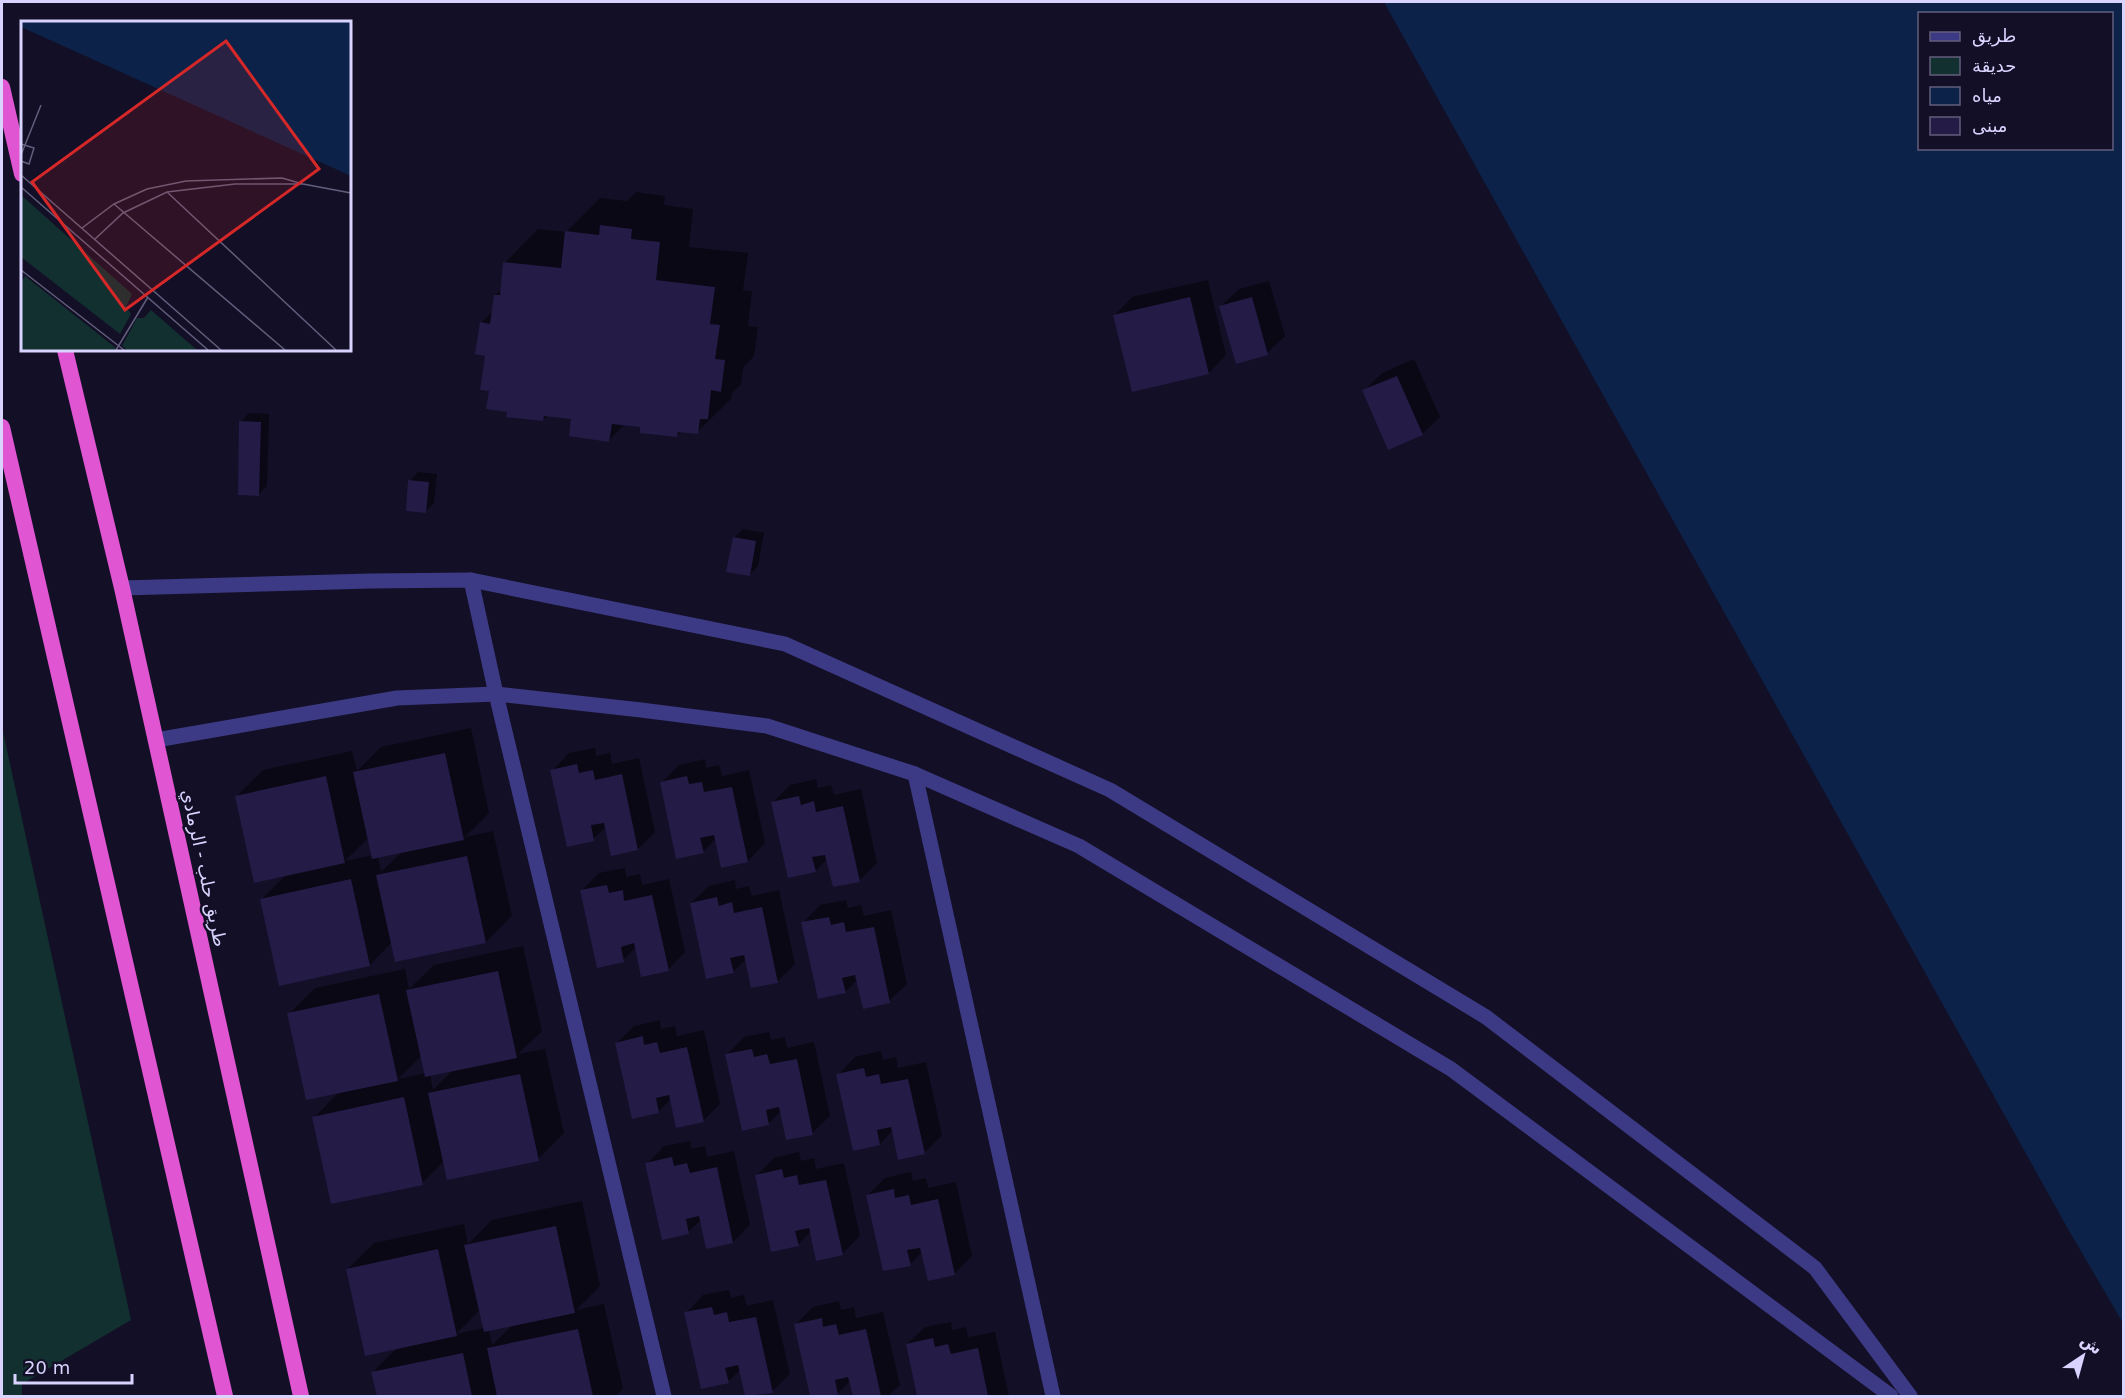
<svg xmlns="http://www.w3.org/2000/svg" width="2125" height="1398" font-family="'DejaVu Sans','Noto Sans Arabic',sans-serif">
<rect width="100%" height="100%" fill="#130f26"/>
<path fill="#12302f" d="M2,727L131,1320L22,1384V1396H2Z"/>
<path fill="#0c2248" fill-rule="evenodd" d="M1384,2H2123V1323L2068,1229ZM1920,14H2112V148H1920Z"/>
<path fill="#0007" fill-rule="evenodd" d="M636,192L665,196L664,205L693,209L689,247L748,253L743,290L752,291L748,326L758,327L754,356L743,368L741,384L732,393L731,399L697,432L681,431L677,436L642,426L625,424L609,440L573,418L548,415L543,420L509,410L490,390L481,323L493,311L496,295L502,289L505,263L538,229L566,232L600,198L627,201Z
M1208,280L1226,355L1209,373L1115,315L1132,297Z
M1269,281L1285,336L1267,353L1221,306L1239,289Z
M1414,359L1440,417L1422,434L1364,391L1382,373Z
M249,413L269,414L267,486L259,494L241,422Z
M418,472L437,474L434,503L425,512L410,481Z
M743,529L764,533L758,566L750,575L734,538Z
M471,728L489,813L465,837L493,831L512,916L486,942H392L370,965L261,900L287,874L237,796L263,770L352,751L357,771L381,747ZM369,837L373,855L345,861ZM402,852L381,872L378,857Z
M595,748L596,756L610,753L612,764L639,758L655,832L638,849L606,827L593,839L552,771L569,753Z
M705,759L706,768L719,765L722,776L749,770L765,843L748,861L716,838L703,852L662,782L679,765Z
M816,779L818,788L831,785L834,795L861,789L877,863L859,881L828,858L815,871L773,802L790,785Z
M625,868L626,877L640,874L642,885L669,879L685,952L668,970L636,947L623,960L581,891L599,873Z
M735,880L736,889L749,886L752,896L779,890L795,964L778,981L746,959L733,972L691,903L709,886Z
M846,900L848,908L861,905L864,916L891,910L907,984L889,1001L858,979L845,992L803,923L820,905Z
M523,946L542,1031L518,1054L545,1049L564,1133L538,1159L445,1160L422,1183L314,1118L339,1092L289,1014L315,988L405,969L409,989L434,965ZM422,1055L426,1073L398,1079ZM453,1070L433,1090L430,1075Z
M660,1020L661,1029L675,1026L677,1036L704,1030L720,1104L703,1121L671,1099L658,1112L617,1043L634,1026Z
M769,1032L771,1040L785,1037L787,1048L814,1042L830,1116L812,1133L781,1111L768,1124L726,1055L744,1037Z
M881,1051L883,1060L896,1057L898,1068L926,1062L942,1135L924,1153L893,1130L880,1144L838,1075L855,1057Z
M690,1141L691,1149L705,1146L707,1157L734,1151L750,1225L733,1242L701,1220L688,1232L647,1164L664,1146Z
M799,1152L801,1161L814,1158L816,1169L844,1163L860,1236L842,1254L811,1231L798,1245L757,1175L774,1158Z
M911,1172L913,1181L926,1178L928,1188L956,1182L972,1256L954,1274L923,1251L910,1264L868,1195L885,1178Z
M582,1201L600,1286L576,1310L604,1304L623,1389L615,1396H378L373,1372L398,1347L348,1269L374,1243L464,1224L468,1244L492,1220ZM480,1310L484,1328L456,1334ZM513,1325L492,1345L489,1330Z
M729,1290L731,1298L744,1295L747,1306L773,1300L790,1374L772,1391L747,1396L741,1369L728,1382L686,1313L703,1295Z
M839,1301L841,1310L854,1307L856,1318L883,1312L900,1385L888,1396H854L851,1380L837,1394L811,1396L795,1325L813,1307Z
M951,1322L952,1330L966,1327L968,1337L995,1332L1009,1396H919L907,1344L925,1327Z"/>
<path fill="#241b47" d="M600,225L632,229L631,239L660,242L656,280L715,287L710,324L720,325L715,359L725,360L721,392L711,390L708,419H700L698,434L678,432L677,437L640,433V427L612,424L609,442L569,436L571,419L544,416L543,421L506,417L507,412L486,409L489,391L480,390L485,356L475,354L480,322L490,324L494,295H500L503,262L561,268L565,231L599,235Z
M1190,297L1209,374L1132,392L1113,315Z
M1252,297L1268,355L1236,364L1219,306Z
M1397,376L1423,435L1388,450L1362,390Z
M239,421L261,422L259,496L238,495Z
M408,480L429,482L426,513L406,511Z
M733,537L756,541L750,576L726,572Z
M445,753L464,840L372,859L353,772Z
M577,764L579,773L593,770L595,780L622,774L638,850L611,856L604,823L591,825L594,841L567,847L550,770Z
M326,776L345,863L254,883L235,796Z
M687,776L689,784L702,782L704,792L732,787L748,862L721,868L714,835L700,838L704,853L676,859L660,782Z
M799,796L801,805L814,801L816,812L843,806L860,882L833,887L825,855L812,857L816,872L788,878L771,802Z
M467,856L486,943L395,962L376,875Z
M351,879L370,966L279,986L260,899Z
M607,885L609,893L623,890L624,901L652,895L669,971L641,977L634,943L621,947L624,962L597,968L580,890Z
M717,897L719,906L732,902L734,913L762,907L778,983L751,988L744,955L730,958L734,973L706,979L690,903Z
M829,917L831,925L844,922L846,932L874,927L890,1003L863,1009L855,975L842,978L846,993L818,999L801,922Z
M498,971L517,1058L425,1077L406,990Z
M379,994L398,1081L306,1100L287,1013Z
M643,1036L644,1045L657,1042L660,1053L687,1047L704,1122L676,1128L669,1095L656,1098L659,1113L632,1119L615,1043Z
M752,1049L754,1057L767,1054L770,1064L797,1059L813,1135L786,1140L779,1107L766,1110L769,1125L742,1131L725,1054Z
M864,1068L866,1077L879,1074L881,1084L908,1079L925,1154L898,1160L891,1127L877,1130L880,1145L853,1151L836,1074Z
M520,1074L539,1161L447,1180L428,1093Z
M404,1097L423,1185L331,1204L312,1117Z
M672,1157L674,1166L687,1163L690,1173L717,1167L733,1243L706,1249L699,1216L686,1219L689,1234L662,1240L645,1163Z
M782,1169L784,1178L797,1175L799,1185L826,1180L843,1255L816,1261L809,1228L795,1231L799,1246L771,1252L755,1175Z
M894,1189L895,1198L909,1195L911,1205L938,1199L955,1275L928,1281L920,1248L907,1250L911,1266L883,1271L866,1195Z
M556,1226L575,1313L484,1332L464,1245Z
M438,1249L457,1336L365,1356L346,1269Z
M712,1307L714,1315L727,1312L729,1322L756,1317L773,1393L745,1396L738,1365L725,1368L729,1383L701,1389L684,1312Z
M822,1318L823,1327L836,1324L839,1335L866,1329L881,1396H853L848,1377L835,1380L838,1395L810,1396L794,1324Z
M578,1329L593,1396H497L487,1348Z
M933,1338L935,1347L948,1344L951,1354L978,1348L988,1396H917L906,1344Z
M463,1353L472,1396H377L371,1372Z"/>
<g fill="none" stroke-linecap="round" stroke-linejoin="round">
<path stroke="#3d3a85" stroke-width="15" d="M471,580L496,694L664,1396
M915,774L1053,1396"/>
<path stroke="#3d3a85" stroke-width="15" d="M122,588L370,581L471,580L785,644L1110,790L1486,1017L1815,1268L1910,1396
M156,740L397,698L496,694L641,710L767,726L915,774L1079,846L1451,1069L1891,1396"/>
<path stroke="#e055d1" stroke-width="16" d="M2,87L22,174
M65,350L122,588L301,1396
M2,427L225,1396"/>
</g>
<g text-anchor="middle" stroke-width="5" stroke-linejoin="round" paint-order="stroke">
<g font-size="18" fill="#d9d4ff" stroke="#130f26">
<text transform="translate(204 868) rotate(78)" y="6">طريق حلب - الرمادي</text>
</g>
</g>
<g transform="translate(21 21)">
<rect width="330" height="330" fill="#130f26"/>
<path d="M0,174L111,273L105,286L110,293L99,313L0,236ZM4,255L95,327L93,329H0V262ZM130,289L176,329H106L101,325L116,297H123Z" fill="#12302f"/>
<path d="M0,1H330V155L0,6Z" fill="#0c2248"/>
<path fill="none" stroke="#625e7d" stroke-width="1.5" d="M0,123L13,127L8,143L0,140M0,134L20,84M0,154L200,329M282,163L330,172M0,166L187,329M146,171L315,329M93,183L264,329M61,207L93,183L126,168L165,160L261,157L282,163H214L146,171L102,192L74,218M0,249L103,329M95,329L127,276"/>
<path fill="#d62828" fill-opacity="0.15" stroke="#d62828" stroke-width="3" d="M205,20L298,148L104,289L11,161Z"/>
<rect width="330" height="330" fill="none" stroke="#d9d4ff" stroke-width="3"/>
</g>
<rect width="2125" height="1398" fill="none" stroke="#d9d4ff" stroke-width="6"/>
<rect x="1918" y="12" width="195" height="138" fill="#130f26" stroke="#625e7d" stroke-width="1.5"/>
<rect x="1930" y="32" width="30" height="9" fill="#3d3a85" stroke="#625e7d" stroke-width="1.5"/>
<text x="1972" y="42" font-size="18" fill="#d9d4ff">طريق</text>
<rect x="1930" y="57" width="30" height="18" fill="#12302f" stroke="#625e7d" stroke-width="1.5"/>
<text x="1972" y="72" font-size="18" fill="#d9d4ff">حديقة</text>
<rect x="1930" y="87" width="30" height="18" fill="#0c2248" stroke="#625e7d" stroke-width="1.5"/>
<text x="1972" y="102" font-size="18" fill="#d9d4ff">مياه</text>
<rect x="1930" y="117" width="30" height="18" fill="#241b47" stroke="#625e7d" stroke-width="1.5"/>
<text x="1972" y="132" font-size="18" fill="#d9d4ff">مبنى</text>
<g transform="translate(2083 1356) rotate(36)" stroke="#130f26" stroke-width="4.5" paint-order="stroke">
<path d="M0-4.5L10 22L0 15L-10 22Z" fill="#d9d4ff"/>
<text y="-9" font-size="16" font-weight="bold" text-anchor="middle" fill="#d9d4ff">ش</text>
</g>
<path d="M15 1374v9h117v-9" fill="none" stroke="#d9d4ff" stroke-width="3"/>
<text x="24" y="1374" font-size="18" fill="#d9d4ff" stroke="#130f26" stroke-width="4.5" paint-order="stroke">20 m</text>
</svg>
